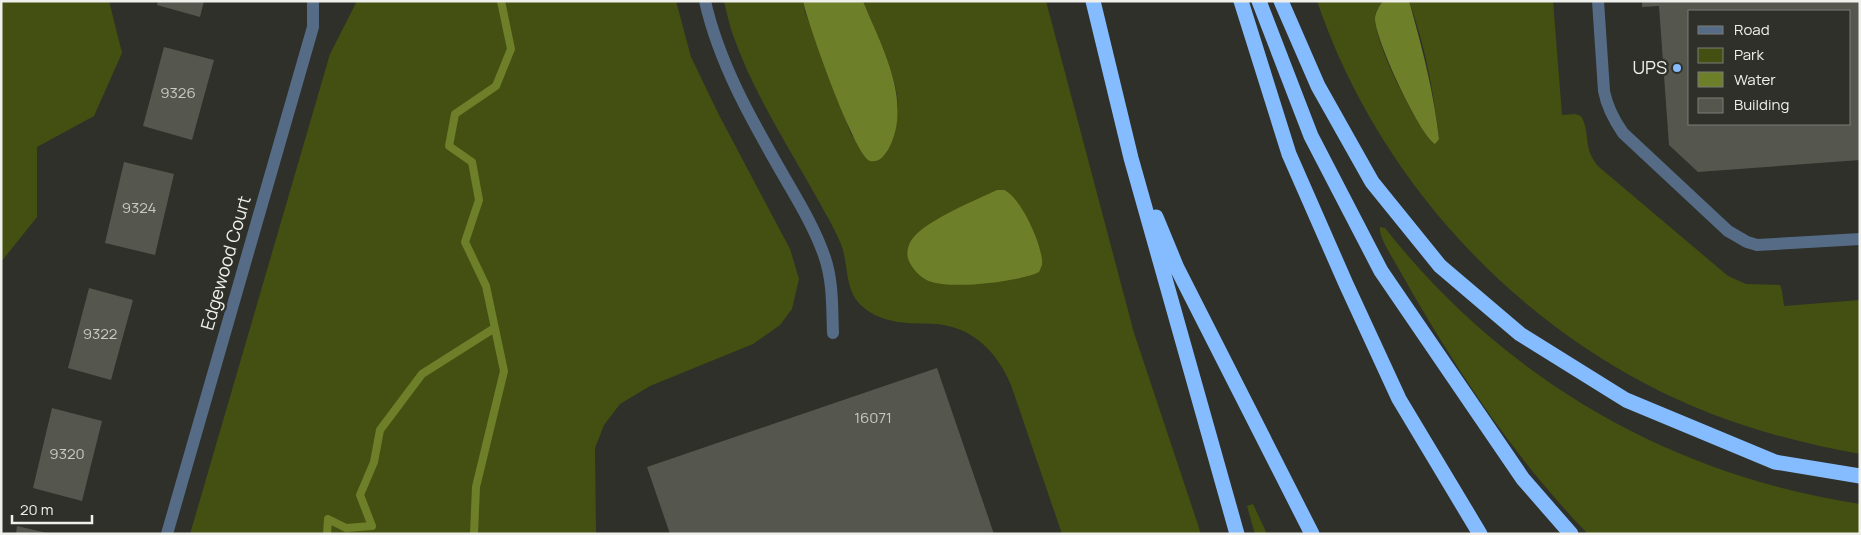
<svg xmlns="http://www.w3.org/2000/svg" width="1861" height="535" font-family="Manrope,sans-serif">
<rect width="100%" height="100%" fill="#2e3029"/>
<path fill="#445011" d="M1,1H109L122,53L94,116L37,147V217L1,262Z
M357,1H676L691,57L719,115L790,249L799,279L792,309L780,325L753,344L650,386L620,404L604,425L595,448L596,534H190L330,54Z
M726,1H803L805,12L851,134L870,161C882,161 887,154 891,143C894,132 898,120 898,108C898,76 875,31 863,1H1046L1134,333L1201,534H1062L1011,385C997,352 973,327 936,324C911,323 884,325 863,307C844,291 849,265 841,244C832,223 820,204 809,184C782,136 751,87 733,35C729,24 727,13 724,2Z
M1317,1H1383C1379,6 1375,12 1375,18C1375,45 1415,123 1433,143L1439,139C1434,93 1425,45 1409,1H1553L1562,115L1575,114L1581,116C1591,133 1582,149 1599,167L1728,276L1746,284L1780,285L1782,291L1784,306L1860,300V454C1786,441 1712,419 1646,384C1494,304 1373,165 1317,1Z
M1380,227L1385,228C1504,379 1670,475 1860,504V534H1588C1513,457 1453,365 1400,271C1395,261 1378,237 1380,227Z
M1253,504L1267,534H1255L1247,506Z"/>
<path fill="#6e7f29" d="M803,1H863C881,46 914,102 888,150C884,156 879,163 870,161C855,157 807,22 803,1Z
M1383,1H1409L1411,8C1423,51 1434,94 1439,139L1435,144C1419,134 1375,39 1375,19C1375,13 1379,6 1383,1Z
M997,190C998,190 1004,190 1004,190C1021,197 1044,248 1042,265C1041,267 1040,270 1039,272C1018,282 955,289 932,282C923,280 914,271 910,263C905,255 908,244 913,238C927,220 976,200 997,190Z"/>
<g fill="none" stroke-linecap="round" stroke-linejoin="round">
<path stroke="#6e7f29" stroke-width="8" d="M327,534L328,519L346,528L372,526L360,495L374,462L380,430L422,374L493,329
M474,534L476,487L504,371L486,286L465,242L479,200L472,162L449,146L455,114L496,86L511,49L501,1"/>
</g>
<path fill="#55574f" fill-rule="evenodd" d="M158,1H204L200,17L157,5Z
M1642,1H1860V160L1698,172L1669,145L1659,6L1642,7ZM1690,11H1850V124H1690Z
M164,47L214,60L192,140L143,126Z
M124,162L174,174L155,255L105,243Z
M89,288L133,300L111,380L68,368Z
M937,368L994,534H670L647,467Z
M52,408L102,421L82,501L33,488Z
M17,526L47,533V534H16Z"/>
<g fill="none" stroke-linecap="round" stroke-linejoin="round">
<path stroke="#556b86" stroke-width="12" d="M705,1C719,63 751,119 782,173C798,201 815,228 825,258C833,282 832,308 833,333
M1598,1L1604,91C1607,107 1614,120 1623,133L1728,231L1747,242L1757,245L1860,239"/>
<path stroke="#556b86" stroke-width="12" d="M167,534L313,27V1"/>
<path stroke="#85bcff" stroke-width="15" d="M1093,1L1131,158L1237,534
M1241,1L1289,154L1346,284L1399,399L1480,534
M1259,1L1311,136L1381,271L1523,479L1571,534
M1281,1L1318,86L1372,182L1440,266L1520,334L1626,400L1775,462L1860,476
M1156,217L1177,268L1312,534"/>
</g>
<circle fill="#87bbfb" stroke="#2e3029" stroke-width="2" cx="1677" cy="68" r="5"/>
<g text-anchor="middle" stroke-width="5" stroke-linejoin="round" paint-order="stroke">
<g font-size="15" fill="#c8cac4">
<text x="178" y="98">9326</text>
<text x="139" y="213">9324</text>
<text x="100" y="339">9322</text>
<text x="873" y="423">16071</text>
<text x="67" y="459">9320</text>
</g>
<g font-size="18" fill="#eff0eb" stroke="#2e3029" text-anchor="end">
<text x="1667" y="74">UPS</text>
</g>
<g font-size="18" fill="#eff0eb" stroke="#2e3029">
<text transform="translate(226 263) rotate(-74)" y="6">Edgewood Court</text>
</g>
</g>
<rect width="1861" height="535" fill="none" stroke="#eff0eb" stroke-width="5"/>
<rect x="1688" y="10" width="162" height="115" fill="#2e3029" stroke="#7b7d77"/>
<rect x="1698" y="26" width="25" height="8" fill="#556b86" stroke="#7b7d77"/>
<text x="1734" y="35" font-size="15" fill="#eff0eb">Road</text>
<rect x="1698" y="48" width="25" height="15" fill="#445011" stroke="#7b7d77"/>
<text x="1734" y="60" font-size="15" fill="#eff0eb">Park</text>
<rect x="1698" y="72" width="25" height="15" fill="#6e7f29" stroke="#7b7d77"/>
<text x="1734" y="85" font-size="15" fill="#eff0eb">Water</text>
<rect x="1698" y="98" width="25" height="15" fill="#55574f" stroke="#7b7d77"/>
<text x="1734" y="110" font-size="15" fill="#eff0eb">Building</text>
<path d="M12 515v8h80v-8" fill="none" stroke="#eff0eb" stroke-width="2.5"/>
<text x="20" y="515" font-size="15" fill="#eff0eb" stroke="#2e3029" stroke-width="4" paint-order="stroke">20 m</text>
</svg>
